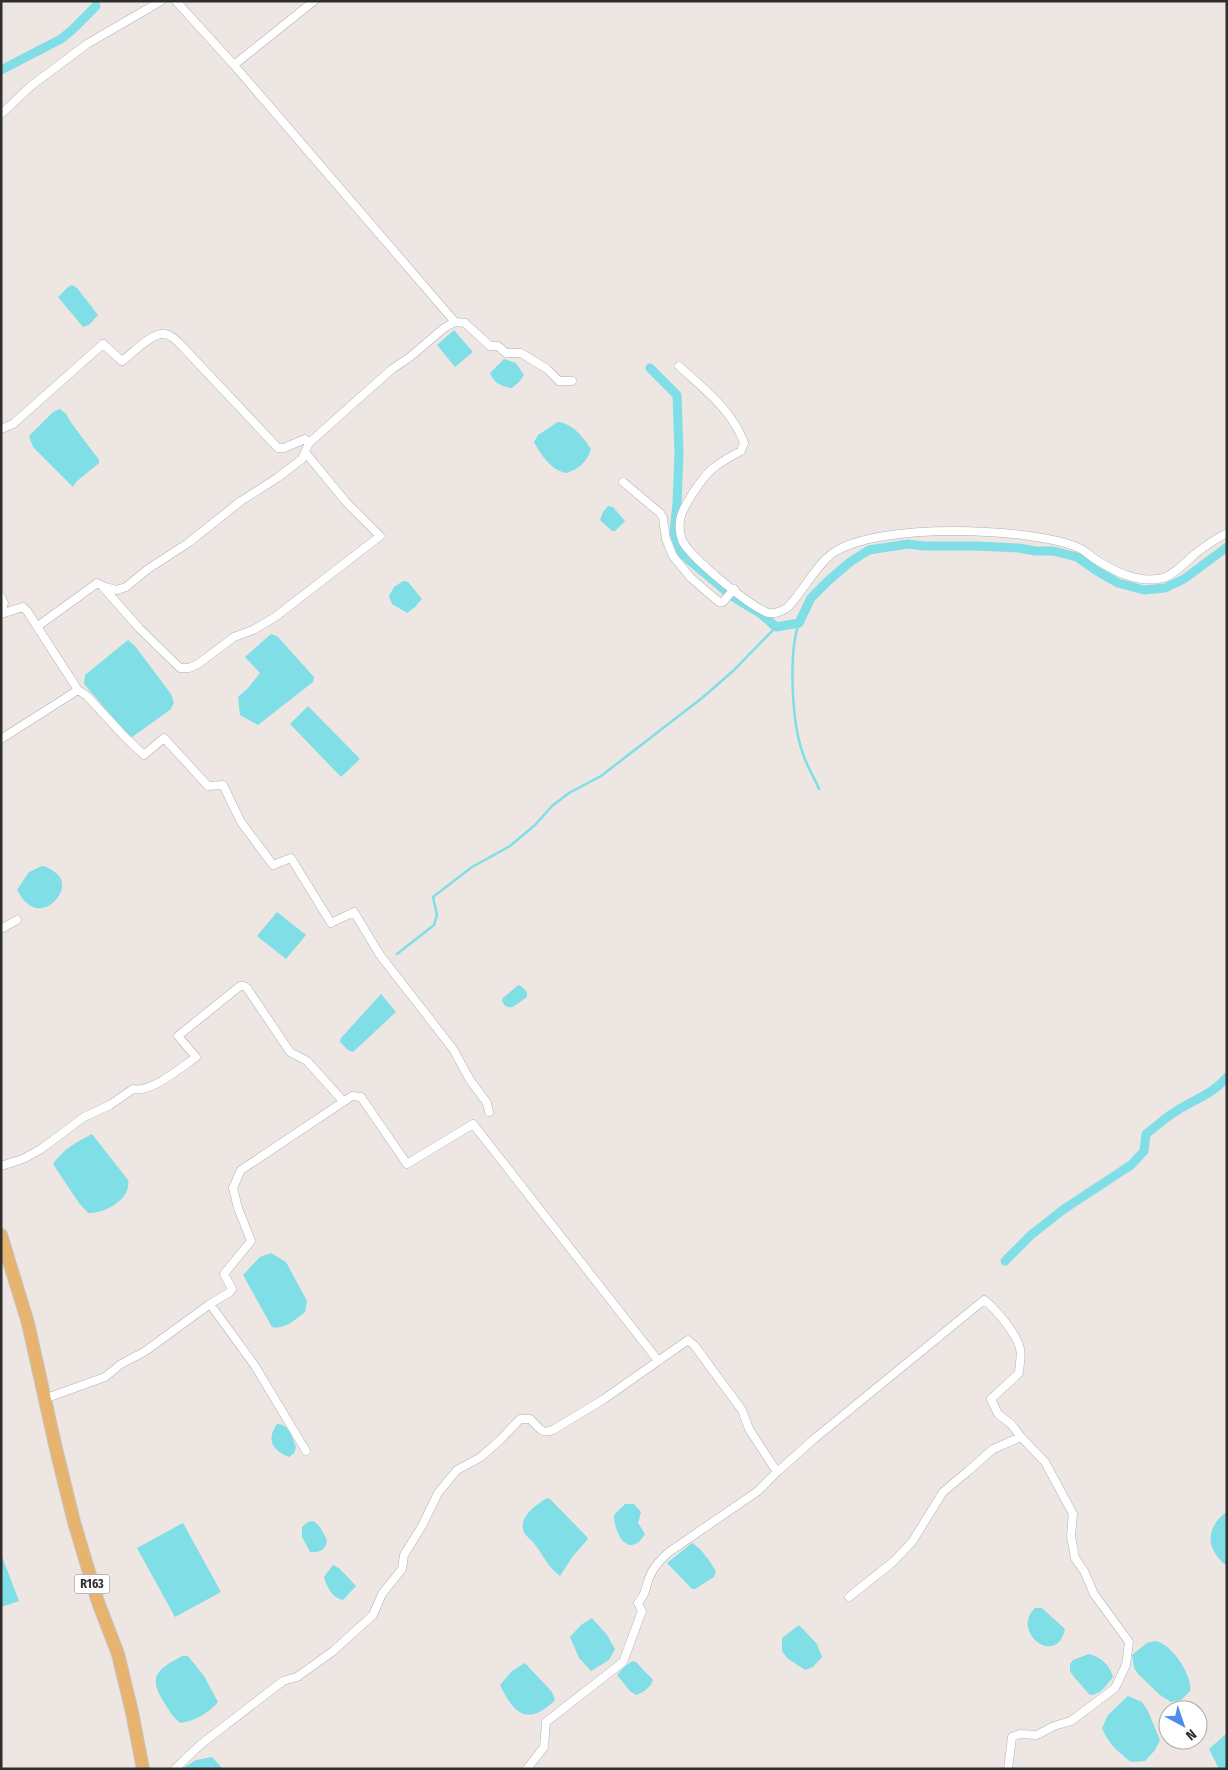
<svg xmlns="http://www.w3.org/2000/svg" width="1228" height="1770" font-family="'Fira Sans Condensed',sans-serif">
<rect width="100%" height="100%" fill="#eee6e2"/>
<path fill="#7fdee6" d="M72,285L77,288L98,315L89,325L83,327L58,297L68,287Z
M454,330L473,352L455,367L437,345Z
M504,359L516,363L524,375L519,382L512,388C502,387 494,383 490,373Z
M60,409L66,414L72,424L99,460V463L76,482L73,487L33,447L29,436L53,412L57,410Z
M558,422C572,423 584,438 591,449C588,461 578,470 566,473C551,470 541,455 534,442L538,435Z
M608,506L613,507L625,521L615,531H612L600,520L603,512Z
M403,581L408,582L422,599L415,607L407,613L392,604L389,596L394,587Z
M271,634L277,636L314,677L313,682L258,725L240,715L238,697L248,688L260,673L245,657Z
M128,640L135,646L171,694L174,703L170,710L132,737L129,736L84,684L85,675Z
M308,706L360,759L341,777L290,724Z
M42,866C48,867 52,870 56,873C73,886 51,915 33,907C26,904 21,897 17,890L29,872Z
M277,912L306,935L286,959L257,936Z
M520,985L527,992V997L513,1007C507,1008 504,1006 502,1000L503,998L517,986Z
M381,994L396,1012L353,1052L348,1050L340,1042L341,1038Z
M92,1134L128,1180C132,1199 104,1214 88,1213L79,1203L53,1164C65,1148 75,1143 92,1134Z
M271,1253L286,1262L307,1301L305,1312C296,1319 285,1330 272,1327L243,1275L260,1257Z
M277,1424C289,1424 292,1437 296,1447L294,1453L289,1457C272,1450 266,1440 277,1424Z
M547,1498L550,1499L587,1537L588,1539L573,1556L560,1576C549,1568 544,1557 536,1546C533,1541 528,1538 525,1534C516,1518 536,1505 547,1498Z
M625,1504H634L641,1512L638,1523L645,1534C629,1560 614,1534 614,1515Z
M1225,1513L1227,1515V1566C1207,1551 1204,1530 1225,1513Z
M314,1521L320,1527L327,1540C326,1550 319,1553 310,1552L302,1537V1527L308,1522Z
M183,1523L221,1592L175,1617L137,1548Z
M692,1543C701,1548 711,1562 716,1572L714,1577L695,1589H692L667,1563Z
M1,1554L19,1601L1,1607Z
M333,1565L339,1568L356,1586L343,1600C332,1598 327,1587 324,1577Z
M1035,1608H1042L1065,1629C1057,1668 1010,1632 1035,1608Z
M592,1618L607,1635L615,1649L609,1660L591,1671L579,1658L570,1637L581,1625Z
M799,1625L817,1644L822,1657L813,1667L805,1670L787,1658L782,1651V1638Z
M1155,1641C1171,1643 1193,1675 1190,1691L1181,1700L1171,1702L1160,1695L1139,1675L1134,1668L1132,1655L1147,1643Z
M1089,1654C1101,1657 1110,1665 1113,1677C1106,1685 1101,1695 1090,1695L1074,1677L1070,1671V1664L1073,1660Z
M182,1656H188L204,1676L218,1702C209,1713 194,1721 180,1723C173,1717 169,1711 164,1702C147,1676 158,1669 182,1656Z
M633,1661L636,1662L653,1680C651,1687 643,1693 636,1695L630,1691L617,1675L625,1666Z
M525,1663L552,1692L555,1700C529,1726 514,1715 500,1685L512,1671Z
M1128,1696L1142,1702L1148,1711L1160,1740L1155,1750L1145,1761L1131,1762C1119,1753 1107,1742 1102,1728L1108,1715Z
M1227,1733V1769H1219L1209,1749Z
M212,1757L223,1769H182L196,1760Z"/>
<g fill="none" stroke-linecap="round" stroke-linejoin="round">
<path stroke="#7fdee6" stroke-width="2.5" d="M799,623C788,653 792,724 803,754C807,766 814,777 819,789
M397,954L434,925L437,915L433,897L472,867L510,846L535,825L552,806L569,793L601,776L702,698L733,671L776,627"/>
<path stroke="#7fdee6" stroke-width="9" d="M1,70L61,39L72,30L96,6
M650,368L677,395L679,453L677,503L674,533L681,553L733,597L761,614L776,627L799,623L811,598L828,581L850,562L869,550L908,544L924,546H976L1019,548L1035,551H1053L1077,557L1097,571L1118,583L1144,590L1165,588L1184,579L1227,547
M1005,1261L1031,1235L1064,1209L1131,1165L1144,1151L1146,1134C1157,1126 1167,1116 1178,1110C1195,1099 1213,1094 1227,1077"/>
<defs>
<path id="street" d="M176,1L234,65L455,322
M234,65L314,1
M1,114L32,85L87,44L161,1
M679,366C705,390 732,410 744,443L741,451C731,456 721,462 712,469C702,478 681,508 680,521C679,527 680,534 682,540C687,555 754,610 769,613C777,614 781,611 787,608C802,593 817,564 833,553C877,522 1030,527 1079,548C1086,551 1091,557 1098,561C1116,572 1136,582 1158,579C1171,578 1186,562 1195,554C1205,546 1215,539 1227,533
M1,429L13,424L103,344L122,361C132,354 153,331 165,334C171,335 175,339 179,343L278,448H284L305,439L309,443
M623,482L660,513L663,518L666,539L673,556L691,578L719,602H723L734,589
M102,586L140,629L180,668H189L198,664L234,637L253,630L275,617L380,536L346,502L305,452
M1,597L4,603L1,613
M1,614L23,607L27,611L78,690L1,739
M38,626L96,584L97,583L105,587L117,590L126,587L148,569L188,543L241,501L277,478L302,459L309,443L392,369L410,357L444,328L455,322L465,323L490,346H498L506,353H521L547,369L559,381H572
M78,690L87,696L124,736L144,755L164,738L208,786L223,785L241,822L273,865L291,858L331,923L354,912L380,955L453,1049L470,1080L487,1103L489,1112
M1,929L17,920
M1,1166L23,1159L41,1149L84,1117L110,1105L133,1089C151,1093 182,1067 196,1057L178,1036L240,986H244L247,988L290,1052L307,1061L343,1101
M210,1304L255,1366L306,1451
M44,1399L105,1377L121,1364L144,1352L210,1304L230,1292L232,1289L224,1274L251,1241L238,1208L233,1188L241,1170L352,1096L361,1097L407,1164L473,1124L656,1358L660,1360
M849,1597L893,1562L912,1542L943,1492L967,1472L993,1449L1021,1437
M175,1769L200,1745L283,1681L297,1677L332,1652L373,1615L382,1594L402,1569L404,1555L422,1526L438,1493L457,1470L481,1457L501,1439L520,1419H530C538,1426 541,1435 553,1430L604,1399L688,1340L694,1345L742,1410L749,1429L777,1472
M527,1769L544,1747L546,1722L623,1662L642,1611L638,1603C647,1592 645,1589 649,1578C653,1567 661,1559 669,1552L758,1491L777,1472L814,1439L984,1300C996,1309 1017,1334 1020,1349C1022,1355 1019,1366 1019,1373L991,1399L998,1414L1011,1424L1021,1437L1045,1462L1073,1514L1071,1536L1075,1558L1084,1571L1094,1594L1129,1642L1126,1665L1115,1688L1071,1721L1054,1726L1037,1735L1020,1734L1012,1737L1008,1769"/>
<path id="primary" d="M1,1235L28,1323L56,1449L74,1522L98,1602L118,1654L132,1712L143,1769"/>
</defs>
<use href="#street" stroke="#aeb2b9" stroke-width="9"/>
<use href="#primary" stroke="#c4c4c4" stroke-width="14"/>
<use href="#street" stroke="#fff" stroke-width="8"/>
<use href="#primary" stroke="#e6b46e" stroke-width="12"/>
</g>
<g text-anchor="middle" stroke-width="5" stroke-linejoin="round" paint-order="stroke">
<rect fill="#fff" stroke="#6d6d6d" stroke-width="1" x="74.5" y="1574.5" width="35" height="19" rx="4"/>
<g font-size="12" font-weight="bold" fill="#2e2e2e">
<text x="92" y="1588">R163</text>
</g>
</g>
<rect width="1228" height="1770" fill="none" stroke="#2e2e2e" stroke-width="5"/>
<g transform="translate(1183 1725) rotate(140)"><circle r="24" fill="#ffffff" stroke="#ababab"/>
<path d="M0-4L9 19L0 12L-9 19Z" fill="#518bec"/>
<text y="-8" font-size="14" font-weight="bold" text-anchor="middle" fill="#2e2e2e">N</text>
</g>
</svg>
